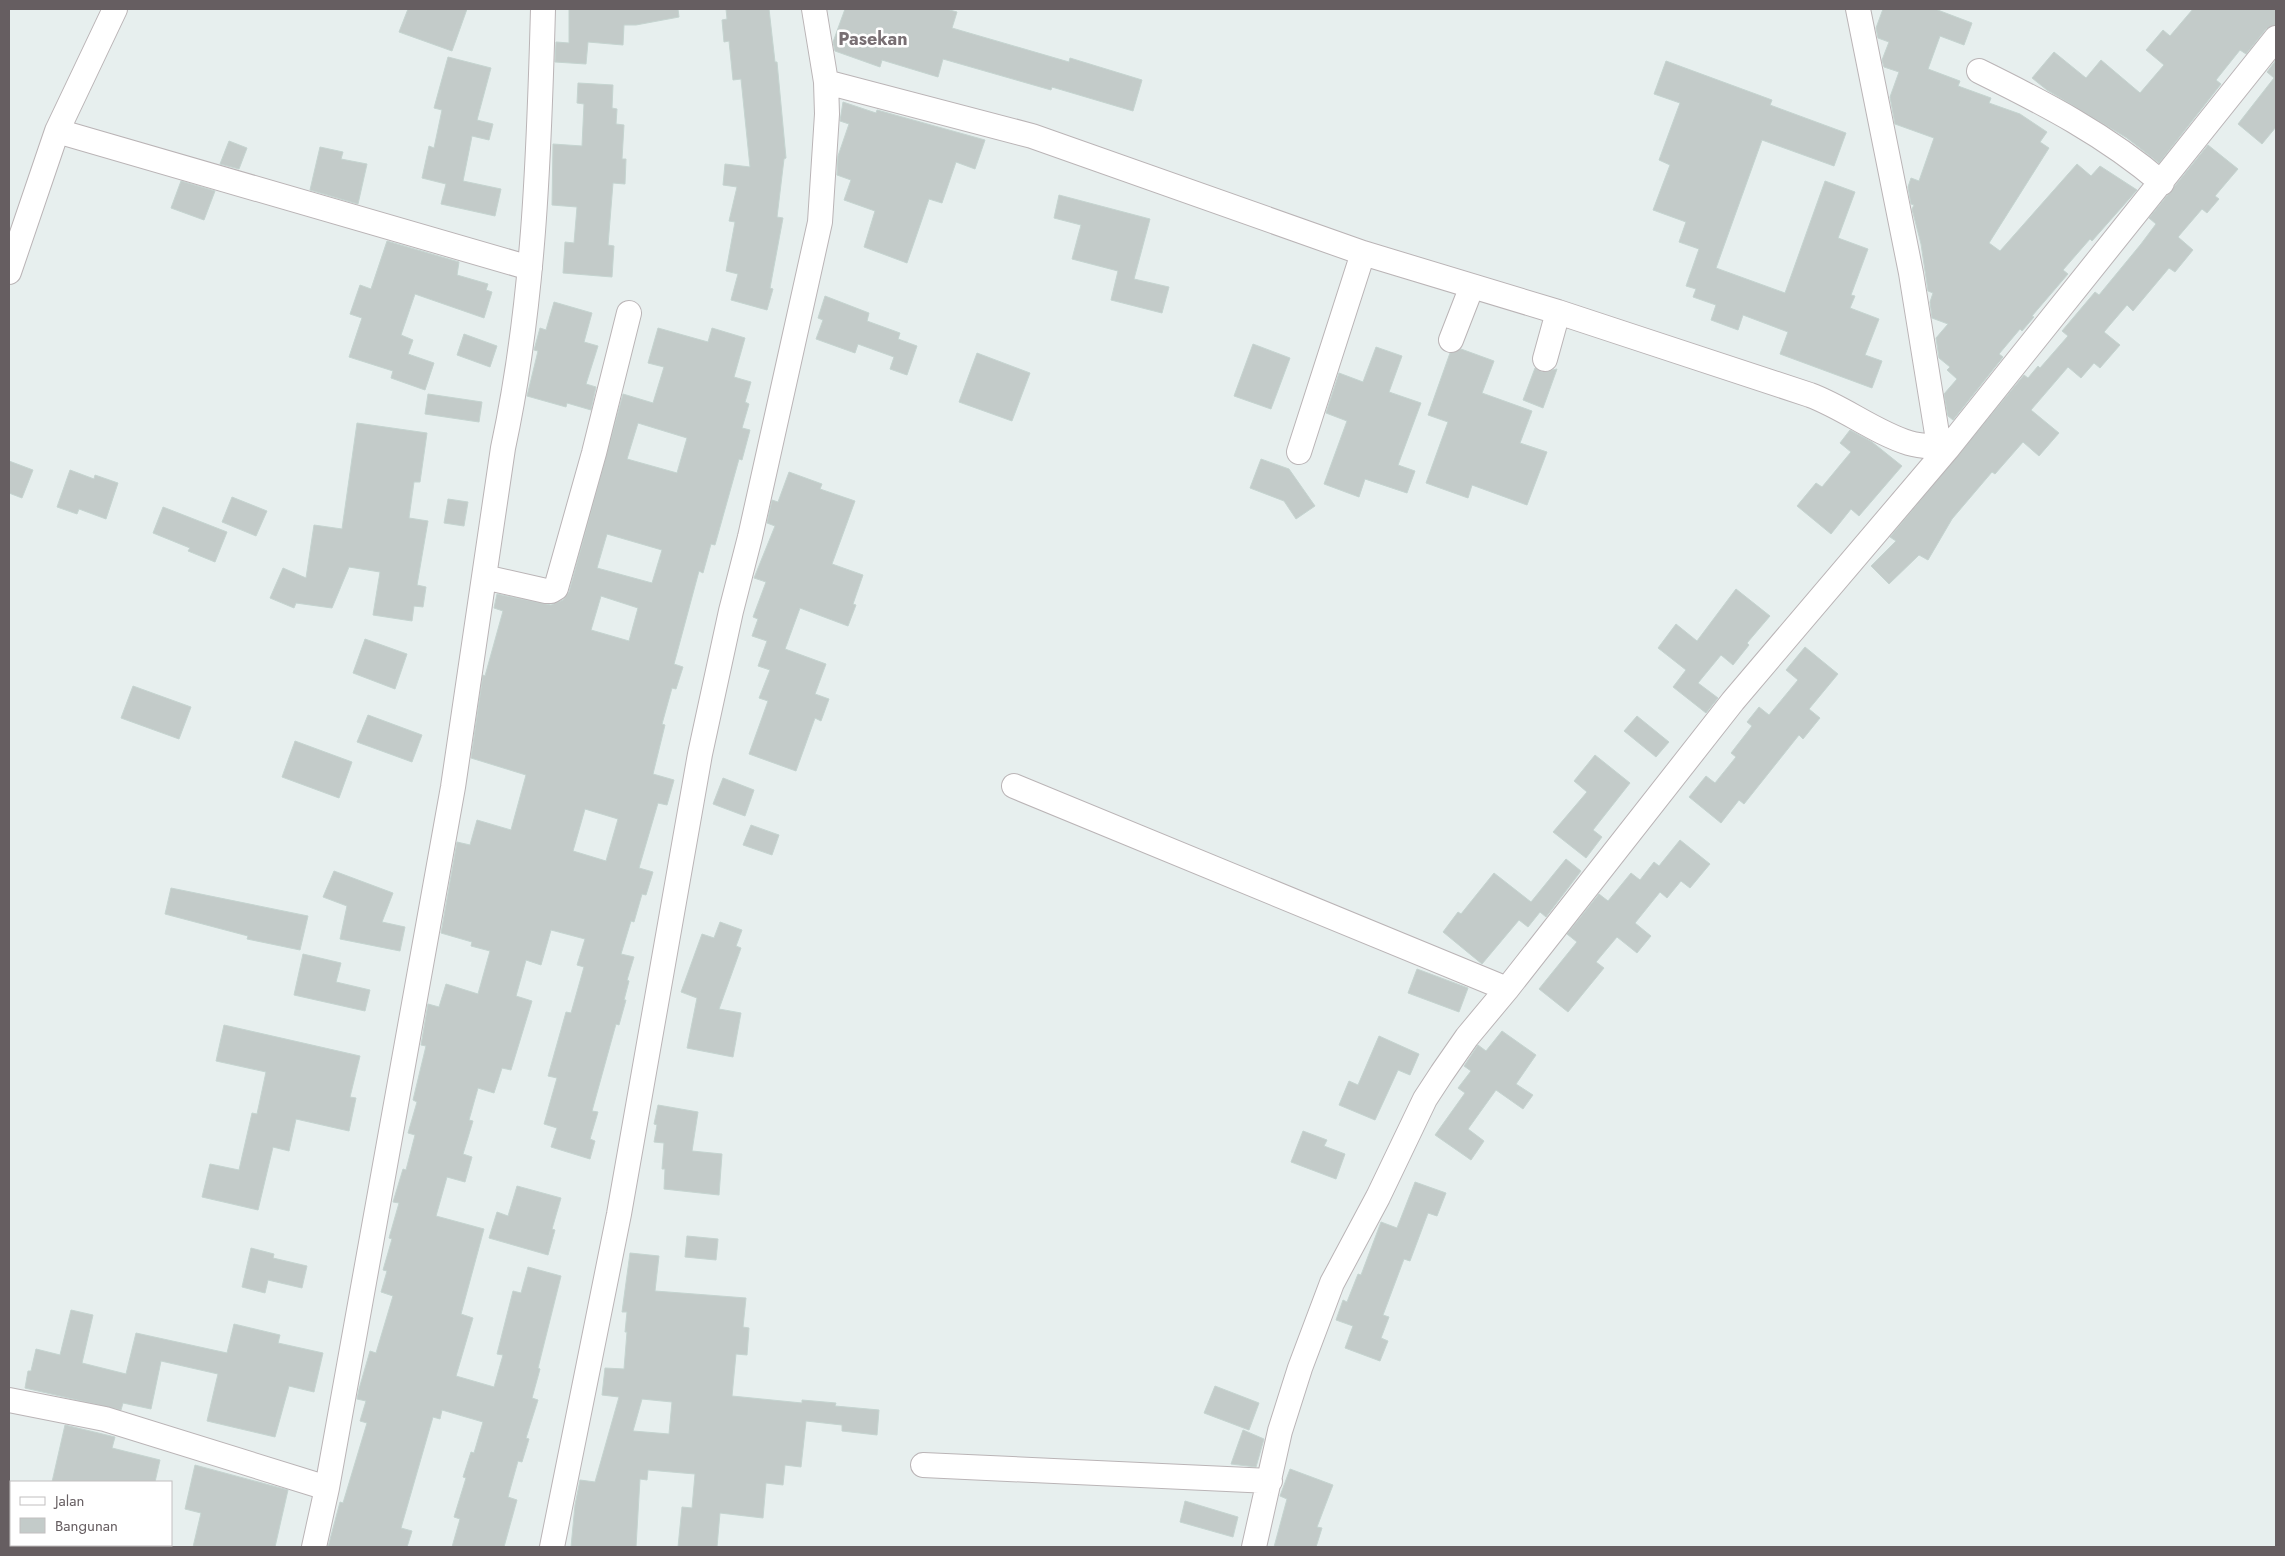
<svg xmlns="http://www.w3.org/2000/svg" width="2285" height="1556" font-family="Jost,sans-serif">
<rect width="100%" height="100%" fill="#e7efee"/>
<path fill="#c3cbc9" stroke="#c5d4d0" fill-rule="evenodd" d="M408,9H467L452,51L399,32Z
M569,9H678L679,17L636,25H624L623,45L588,42L586,64L555,62L556,42L569,43Z
M726,9H769L775,62H777L786,158L784,159L777,217L783,218L770,288L773,289L767,310L731,300L738,274L726,271L735,222L729,221L737,187L723,185L725,164L750,167L741,79L733,80L729,41L724,42L722,20L727,19Z
M845,9H946L957,12L952,28L1069,62L1070,58L1142,80L1133,111L1052,87L1051,90L943,59L938,77L882,60L880,67L835,51L833,42Z
M1883,9H1935L1972,23L1964,45L1940,36L1928,69L1960,81L1958,86L1991,98L1989,103L2020,114L2047,132L2040,142L2049,148L1989,243L2000,251L2077,164L2091,176L2100,166L2137,190L2092,241L2090,239L2063,270L2068,274L2032,316L2034,317L2022,331L2020,329L1999,354L2003,357L1953,420L1948,416L1944,394L1957,379L1947,370L1950,367L1939,358L1936,338L1948,324L1932,318L1930,302L1933,293L1928,291L1921,244L1912,209L1914,205L1911,204L1908,187L1911,178L1919,181L1934,138L1895,124L1890,97L1899,72L1884,67L1882,60L1889,42L1878,38L1876,28Z
M2193,9H2276V25L2266,29L2246,54L2240,50L2216,80L2221,84L2159,163L2127,138L2047,90L2032,78L2054,52L2086,78L2101,60L2140,93L2164,65L2146,50L2163,30L2170,36Z
M448,57L491,68L477,120L493,124L489,140L472,136L463,181L501,189L495,216L441,204L446,184L422,178L429,146L434,148L442,110L434,108Z
M2276,60V127L2262,144L2238,124L2274,78L2267,72Z
M1666,61L1772,100L1770,105L1846,133L1834,166L1762,140L1716,268L1785,293L1825,181L1855,192L1838,238L1868,249L1851,295L1855,296L1850,308L1879,319L1865,355L1882,361L1872,388L1780,354L1788,332L1743,315L1738,330L1711,320L1716,305L1693,297L1696,289L1686,286L1699,249L1679,242L1686,222L1653,210L1670,165L1659,160L1680,103L1654,94Z
M578,83L613,85L612,108L617,109L616,124L624,125L622,159H626L625,184L613,183L608,245L614,246L612,277L563,273L565,242L574,243L577,207L552,205L553,144L582,146L584,104L577,103Z
M843,102L876,113L877,110L985,140L975,169L956,162L942,203L929,199L907,263L864,247L875,211L844,200L851,180L837,175L838,156L849,124L840,121Z
M229,141L247,148L239,169L220,164Z
M2208,145L2238,169L2215,196L2219,199L2207,213L2202,209L2178,237L2193,250L2175,272L2169,268L2133,311L2127,305L2104,332L2120,345L2100,368L2094,363L2081,378L2068,367L2031,410L2059,433L2039,456L2023,442L1995,474L1992,472L1952,519L1928,560L1919,555L1889,584L1871,566L1896,541L1890,537L2024,375L2028,378L2038,366L2040,368L2068,336L2062,331L2095,292L2099,295L2141,244L2156,224L2149,218Z
M320,147L343,152L341,159L367,164L358,204L310,190Z
M181,181L215,191L204,220L171,208Z
M1059,195L1150,219L1134,279L1169,287L1162,313L1111,300L1118,271L1072,259L1081,225L1054,218Z
M387,241L459,262L457,275L488,284L486,290L492,292L484,318L415,294L401,335L413,340L408,354L434,363L425,390L391,378L393,371L349,357L362,318L350,314L360,285L371,289Z
M825,296L869,313L867,321L900,333L898,339L917,346L907,375L890,369L894,357L858,344L855,353L816,339L823,320L818,318Z
M554,302L592,313L584,342L598,346L586,384L596,387L591,410L567,403L566,407L527,396L538,351L534,350L540,328L546,330Z
M658,328L708,342L712,328L745,338L734,377L751,382L745,402L749,404L742,428L750,430L742,460L739,459L715,545L711,544L703,573L699,571L674,664L683,667L676,689L672,688L662,724L665,725L653,774L674,780L667,805L658,803L639,868L653,872L646,895L642,894L634,922L631,921L621,954L634,957L627,980L629,981L624,1000H626L619,1025L616,1024L592,1111L598,1112L590,1139L595,1141L590,1159L551,1147L557,1128L544,1124L557,1078L548,1076L566,1012L571,1013L584,967L577,965L585,939L551,930L541,965L526,960L516,996L532,1001L511,1070L502,1068L494,1093L478,1088L469,1120L473,1121L463,1154L472,1157L465,1182L447,1177L436,1216L484,1229L461,1314L473,1318L456,1376L494,1387L503,1355L497,1354L513,1291L521,1293L528,1267L561,1276L538,1368L540,1369L532,1398L538,1400L526,1438L529,1439L522,1462L518,1461L508,1497L517,1500L504,1547H452L460,1519L454,1517L466,1478L463,1477L471,1452L474,1453L483,1422L442,1410L440,1419L433,1417L401,1528L412,1531L407,1547H328L340,1502L343,1503L367,1423L360,1421L366,1401L357,1399L359,1389L370,1351L376,1353L393,1296L381,1292L387,1271L383,1270L392,1239L389,1238L399,1203L393,1202L403,1169L406,1170L415,1135L408,1133L417,1102L413,1100L426,1046L421,1045L428,1004L439,1007L446,984L478,994L490,951L471,946L472,942L441,933L457,842L470,845L477,820L511,830L526,775L471,758L483,675L485,676L503,611L494,608L497,594L551,605L563,600L569,592L623,394L653,403L664,367L648,363ZM638,423L687,438L677,473L627,459ZM607,534L662,550L652,583L597,568ZM601,596L638,608L629,641L591,630ZM585,809L618,819L606,861L573,851Z
M464,334L497,346L490,367L457,355Z
M1253,344L1290,358L1271,409L1234,396Z
M1376,347L1402,356L1389,392L1421,403L1398,465L1415,471L1407,493L1365,479L1359,497L1324,484L1347,421L1326,413L1339,373L1363,382Z
M1461,349L1494,361L1482,393L1532,411L1520,443L1547,452L1527,505L1472,485L1468,498L1426,483L1448,422L1428,415L1450,353Z
M977,353L1030,373L1012,421L959,402Z
M1535,368L1542,372L1557,369L1543,408L1523,400Z
M428,394L482,402L479,422L425,414Z
M357,423L427,433L420,482H414L409,518L428,521L417,585L426,587L423,607L414,606L412,621L373,615L380,572L349,567L332,608L296,603L294,608L270,598L283,568L306,578L314,525L342,529Z
M1850,430L1872,442L1902,466L1859,516L1851,509L1831,534L1797,506L1816,483L1822,487L1851,452L1840,443Z
M1261,459L1289,469L1315,506L1296,519L1284,501L1250,488Z
M9,461L33,470L22,498L9,493Z
M70,470L94,479L95,475L118,483L106,519L79,509L77,514L57,507Z
M789,472L822,484L820,489L855,501L832,564L863,575L853,604L856,605L848,626L800,608L785,649L826,664L815,694L829,699L821,721L815,718L796,771L749,754L768,701L759,698L770,670L758,666L767,641L752,636L758,619L753,617L766,582L754,578L775,526L767,523L772,500L778,502Z
M232,497L267,511L256,536L222,522Z
M448,499L468,502L464,526L444,523Z
M163,507L227,532L215,562L188,551L190,548L153,533Z
M1736,589L1770,616L1747,643L1749,645L1733,665L1721,655L1698,683L1718,698L1706,713L1673,687L1686,670L1658,648L1676,624L1697,641Z
M365,639L407,654L395,689L353,673Z
M1805,647L1838,674L1809,709L1820,718L1803,739L1799,735L1744,804L1739,800L1721,823L1689,797L1706,776L1715,783L1736,757L1731,753L1752,726L1747,722L1759,707L1769,715L1798,680L1786,670Z
M133,686L191,707L179,739L121,718Z
M368,715L422,735L412,762L357,742Z
M1637,716L1669,742L1656,757L1624,731Z
M295,741L352,762L339,798L282,777Z
M1595,755L1630,783L1593,830L1602,837L1586,858L1553,832L1587,792L1574,781Z
M723,778L754,790L745,816L713,804Z
M751,825L779,835L772,855L743,845Z
M1680,840L1710,864L1690,888L1681,881L1667,898L1660,892L1635,923L1651,936L1637,953L1617,937L1596,962L1604,968L1568,1012L1539,989L1577,942L1567,934L1599,894L1608,901L1631,873L1640,880L1654,862L1659,866Z
M1566,859L1581,871L1546,917L1540,912L1528,927L1519,920L1482,964L1443,932L1458,912L1461,914L1494,873L1531,902Z
M334,871L393,893L382,922L405,927L400,951L340,939L347,906L323,897Z
M171,888L308,916L300,950L247,939L248,936L165,914Z
M720,922L742,930L736,946L741,948L719,1009L741,1013L733,1057L687,1048L697,998L681,992L702,934L714,938Z
M303,954L341,963L336,982L370,990L365,1011L294,995Z
M1417,969L1468,988L1459,1012L1408,993Z
M224,1025L360,1056L350,1097L356,1098L349,1131L296,1119L289,1151L273,1147L258,1210L202,1197L210,1164L239,1170L252,1113L257,1114L266,1072L216,1061Z
M1502,1031L1536,1055L1516,1084L1533,1095L1523,1109L1496,1090L1468,1129L1484,1141L1471,1160L1435,1135L1465,1093L1458,1088L1471,1071L1464,1066L1478,1045L1486,1051Z
M1379,1036L1419,1054L1410,1075L1398,1070L1375,1120L1339,1105L1349,1081L1358,1085Z
M658,1105L698,1112L692,1151L722,1154L719,1195L664,1189L665,1169H662L664,1143L654,1142L657,1125L654,1124Z
M1303,1131L1327,1140L1324,1146L1345,1154L1336,1179L1291,1162Z
M1415,1182L1446,1193L1437,1216L1428,1213L1410,1261L1404,1259L1383,1315L1389,1317L1381,1338L1388,1341L1380,1361L1345,1348L1353,1326L1336,1320L1343,1300L1347,1302L1358,1274L1361,1275L1381,1222L1397,1228Z
M517,1186L561,1198L552,1229L555,1230L548,1255L489,1238L497,1212L508,1216Z
M687,1236L718,1239L716,1260L685,1257Z
M251,1248L274,1254L273,1258L307,1266L302,1288L268,1280L265,1293L242,1287Z
M630,1253L659,1256L655,1291L746,1298L743,1327L749,1328L747,1355L736,1354L732,1396L802,1403V1400L836,1403L835,1406L879,1410L877,1435L842,1431V1425L806,1421L801,1467L785,1465L783,1485L766,1483L763,1518L720,1513L717,1547H678L682,1507L692,1508L695,1474L648,1470L647,1480L640,1479L636,1547H571L575,1505L580,1480L595,1482L619,1397L602,1395L605,1368L624,1369L627,1332H625L627,1312H622ZM642,1399L672,1402L669,1434L633,1431Z
M71,1310L93,1315L82,1363L126,1374L136,1333L227,1353L234,1324L280,1335L278,1343L323,1353L314,1392L289,1386L275,1437L207,1421L218,1374L161,1361L151,1409L123,1403L121,1410L25,1388L28,1371H31L36,1349L60,1355Z
M1215,1386L1259,1403L1249,1430L1204,1413Z
M65,1425L115,1437L112,1448L160,1460L155,1482H52Z
M1243,1430L1264,1439L1256,1467L1231,1464Z
M195,1465L288,1490L275,1547H193L201,1513L185,1509Z
M1290,1469L1333,1485L1317,1527L1322,1528L1316,1547H1274L1287,1499L1280,1496Z
M1185,1501L1238,1517L1233,1537L1180,1522Z"/>
<g fill="none" stroke-linecap="round" stroke-linejoin="round">
<defs>
<path id="minor" d="M1858,9L1911,273L1939,446
M1979,71C2044,103 2106,135 2162,183
M826,82L1032,136L1363,253L1558,312L1810,395C1845,408 1874,432 1909,443C1922,447 1936,446 1948,448
M57,131L530,268
M9,272L57,131L115,9
M1451,340L1472,286
M1545,359L1558,312
M1299,452L1363,253
M484,577L546,591H551L556,588L594,453L629,313
M1014,786L1507,989
M9,1400L105,1419L327,1488
M923,1465L1270,1481
M314,1547L327,1488L453,787L503,448C534,304 539,156 543,9
M552,1547L619,1214L700,754L731,611L750,537L820,222L827,114L826,82L814,9
M1254,1547L1280,1431L1300,1368L1332,1283L1378,1197L1425,1099L1442,1073L1467,1037L1507,989L1733,701L1948,448L2276,38"/>
</defs>
<use href="#minor" stroke="#bab4b6" stroke-width="26"/>
<use href="#minor" stroke="#fff" stroke-width="24"/>
</g>
<g text-anchor="middle" stroke-width="5" stroke-linejoin="round" paint-order="stroke">
<g font-size="18" font-weight="bold" fill="#786f73" stroke="#fff">
<text x="873" y="45">Pasekan</text>
</g>
</g>
<rect width="2285" height="1556" fill="none" stroke="#665e61" stroke-width="20"/>
<rect x="10" y="1481" width="162" height="65" fill="#ffffff" stroke="#c2bfc0"/>
<rect x="20" y="1497" width="25" height="8" fill="#ffffff" stroke="#c2bfc0"/>
<text x="55" y="1506" font-size="15" fill="#665e61">Jalan</text>
<rect x="20" y="1518" width="25" height="15" fill="#c3cbc9" stroke="#c2bfc0"/>
<text x="55" y="1531" font-size="15" fill="#665e61">Bangunan</text>
</svg>
